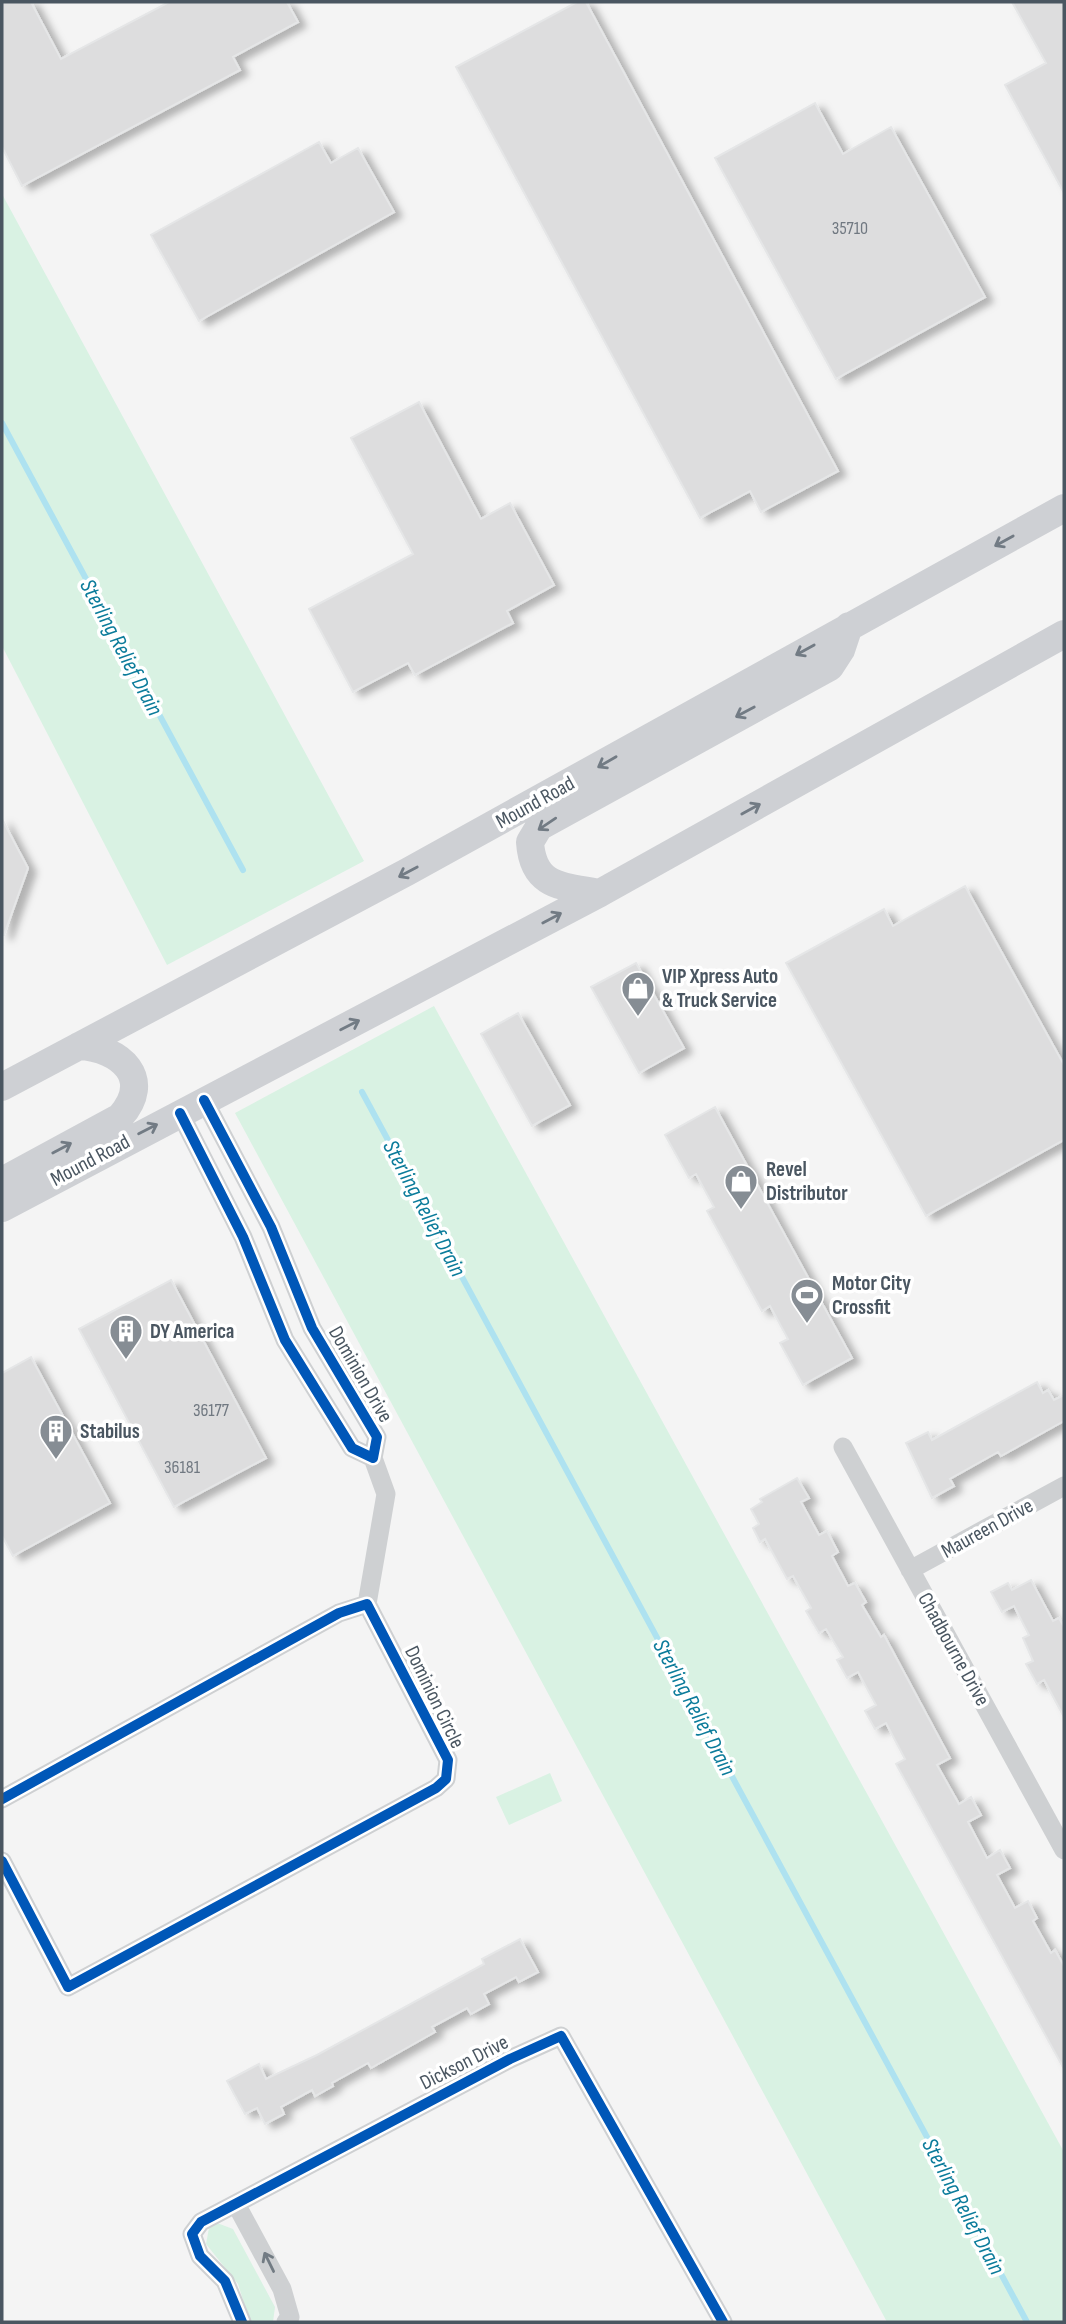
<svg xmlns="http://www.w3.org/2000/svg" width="1066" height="2324" font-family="'Sofia Sans Condensed',sans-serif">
<defs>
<filter id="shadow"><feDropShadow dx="8" dy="4.5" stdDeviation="3.5" flood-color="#0004"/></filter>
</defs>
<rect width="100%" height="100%" fill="#f4f4f4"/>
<path fill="#d9f2e3" d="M2,194L364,861L167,965L2,646Z
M434,1006L1064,2152V2322H887L235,1113Z
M550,1773L562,1801L509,1825L496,1797Z
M217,2223L233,2229L275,2307L273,2322H250L238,2284L206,2244L209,2228Z"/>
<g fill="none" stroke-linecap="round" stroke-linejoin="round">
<path stroke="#aee2f0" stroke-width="6" d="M2,423L243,870
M362,1092L1027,2322"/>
</g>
<path fill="#ddddde" stroke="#e5e6e7" stroke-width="2" filter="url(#shadow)" d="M2,2H31L61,59L169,2H287L298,22L233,57L240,70L22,186L2,147Z
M577,2H586L838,471L761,512L750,491L700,518L456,67Z
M1012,2H1064V193L1005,85L1046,63Z
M815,103L843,154L891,127L985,297L836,379L715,158Z
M319,142L331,163L358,148L394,212L199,321L151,235Z
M419,402L481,519L510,503L554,585L507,611L513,623L415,675L408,663L353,692L309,609L413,554L351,438Z
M2,819L28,868L4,935H2Z
M965,886L1064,1065V1140L926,1216L786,963L884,909L893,926Z
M636,963L684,1048L639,1073L591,987Z
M518,1013L570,1105L532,1126L481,1034Z
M715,1107L852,1358L803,1385L780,1343L788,1339L770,1306L762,1311L707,1211L714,1207L696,1174L689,1178L665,1135Z
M171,1280L266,1458L174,1507L79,1329Z
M31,1357L110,1503L13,1556L2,1536V1373Z
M1037,1382L1043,1393L1048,1390L1054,1400L1064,1395V1421L1001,1456L998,1452L950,1479L954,1486L932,1498L906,1443L928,1432L932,1440Z
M797,1478L809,1498L801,1502L819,1535L827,1531L838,1552L832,1556L848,1586L855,1583L866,1602L862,1605L881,1637L884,1635L950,1758L937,1765L959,1804L971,1797L981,1815L968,1822L987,1858L1000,1850L1010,1868L997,1875L1015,1908L1028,1901L1037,1918L1033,1921L1051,1953L1055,1950L1064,1966V2069L896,1764L905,1759L886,1723L875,1729L865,1711L876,1705L858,1672L847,1678L837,1660L843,1657L826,1629L819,1633L806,1611L811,1608L793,1576L787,1579L765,1539L760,1542L753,1528L759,1524L751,1509L762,1502L760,1499Z
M1031,1580L1053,1621L1059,1618L1064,1627V1717L1044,1680L1037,1684L1026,1664L1033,1661L1023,1638L1029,1635L1014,1606L1002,1612L991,1592L1008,1583L1012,1590Z
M520,1939L538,1972L519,1982L516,1977L484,1994L489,2004L471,2014L467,2008L432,2027L435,2032L371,2068L368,2063L332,2083L333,2086L315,2096L312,2090L281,2107L284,2114L265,2124L257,2108L245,2114L227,2081L259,2064L266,2079L317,2055L484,1964L482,1959Z"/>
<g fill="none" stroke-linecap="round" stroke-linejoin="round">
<path stroke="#ced0d2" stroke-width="19" d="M180,1113L243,1237L285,1340L352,1448L373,1458L377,1437L312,1328L271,1227L204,1100
M843,1447L1064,1850
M910,1570L1064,1486
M367,1604L386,1494L373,1458
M2,1799L339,1613L367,1604L448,1760L446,1779L436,1788L68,1987L2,1861
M236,2204L282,2289L290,2317L286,2322
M242,2322L225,2281L200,2256L192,2234L201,2222L510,2059L561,2036L723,2322"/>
<path stroke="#ced0d4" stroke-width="28" d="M600,893C563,886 533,888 530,842L539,827L830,667L841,650L849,626
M2,1087L407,872L1064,508
M2,1181L120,1117C154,1079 121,1048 79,1046
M2,1208L600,893L1064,634"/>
<defs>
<path id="cycleway" d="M180,1113L243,1237L285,1340L352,1448L373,1458L377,1437L312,1328L271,1227L204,1100
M2,1799L339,1613L367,1604L448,1760L446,1779L436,1788L68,1987L2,1861
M242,2322L225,2281L200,2256L192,2234L201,2222L510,2059L561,2036L723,2322"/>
</defs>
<use href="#cycleway" stroke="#fff" stroke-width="15"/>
<use href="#cycleway" stroke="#0057b8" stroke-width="10"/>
</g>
<defs><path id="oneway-shaft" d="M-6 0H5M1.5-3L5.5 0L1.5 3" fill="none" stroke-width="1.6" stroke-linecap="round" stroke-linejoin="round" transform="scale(1.75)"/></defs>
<g stroke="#727b84">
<use href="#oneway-shaft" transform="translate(1004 541) rotate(151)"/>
<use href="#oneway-shaft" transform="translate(805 650) rotate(151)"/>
<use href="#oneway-shaft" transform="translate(745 712) rotate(152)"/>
<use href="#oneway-shaft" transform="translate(607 762) rotate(150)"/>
<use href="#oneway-shaft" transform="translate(751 809) rotate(-29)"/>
<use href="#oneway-shaft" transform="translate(547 824) rotate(146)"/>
<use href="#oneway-shaft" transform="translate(408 872) rotate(152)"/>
<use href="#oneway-shaft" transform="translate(552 918) rotate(-28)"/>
<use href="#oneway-shaft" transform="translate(350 1025) rotate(-27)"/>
<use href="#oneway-shaft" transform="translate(148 1129) rotate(-27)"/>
<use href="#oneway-shaft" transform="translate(62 1148) rotate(-28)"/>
</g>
<use stroke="#727b83" href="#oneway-shaft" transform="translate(269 2262) rotate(-116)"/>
<defs>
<symbol id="shop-pin" viewBox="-11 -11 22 30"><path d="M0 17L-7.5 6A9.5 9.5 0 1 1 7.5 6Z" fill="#868d94" stroke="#fff"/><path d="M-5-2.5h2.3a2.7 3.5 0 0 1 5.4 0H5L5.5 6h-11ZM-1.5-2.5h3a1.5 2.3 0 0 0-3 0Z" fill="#fff"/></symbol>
<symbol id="stadium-pin" viewBox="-11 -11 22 30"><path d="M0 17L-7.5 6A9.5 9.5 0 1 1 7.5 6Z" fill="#868d94" stroke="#fff"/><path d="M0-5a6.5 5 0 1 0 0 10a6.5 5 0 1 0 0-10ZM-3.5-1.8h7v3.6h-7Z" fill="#fff"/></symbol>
<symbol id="building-pin" viewBox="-11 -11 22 30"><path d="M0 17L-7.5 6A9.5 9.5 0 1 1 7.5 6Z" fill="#868d94" stroke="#fff"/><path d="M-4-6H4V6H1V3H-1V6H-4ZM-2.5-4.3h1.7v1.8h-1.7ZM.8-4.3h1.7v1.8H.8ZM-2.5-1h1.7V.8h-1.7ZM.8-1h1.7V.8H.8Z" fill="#fff"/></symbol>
</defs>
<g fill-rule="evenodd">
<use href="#shop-pin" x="619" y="969" width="38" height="52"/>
<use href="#shop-pin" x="722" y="1162" width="38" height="52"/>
<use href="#stadium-pin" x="788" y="1276" width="38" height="52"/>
<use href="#building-pin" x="107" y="1312" width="38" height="52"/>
<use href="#building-pin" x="37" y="1412" width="38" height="52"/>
</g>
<g text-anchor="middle" stroke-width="7" stroke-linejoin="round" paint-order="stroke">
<g font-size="18" fill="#707881">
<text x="850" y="234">35710</text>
<text x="211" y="1416">36177</text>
<text x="182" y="1473">36181</text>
</g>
<g font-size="21" fill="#4a5661" stroke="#fff">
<text transform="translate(535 802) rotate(-29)" y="7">Mound Road</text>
<text transform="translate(90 1160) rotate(-28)" y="7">Mound Road</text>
<text transform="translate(361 1374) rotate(60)" y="7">Dominion Drive</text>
<text transform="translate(987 1528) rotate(-29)" y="7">Maureen Drive</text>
<text transform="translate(954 1649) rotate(61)" y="7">Chadbourne Drive</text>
<text transform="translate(435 1697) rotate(64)" y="7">Dominion Circle</text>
<text transform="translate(464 2062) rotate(-27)" y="7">Dickson Drive</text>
</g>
<g font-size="21" font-weight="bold" fill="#4a5661" stroke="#fff" text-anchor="start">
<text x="662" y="983">VIP Xpress Auto<tspan x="662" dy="24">&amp; Truck Service</tspan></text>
<text x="766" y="1176">Revel<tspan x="766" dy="24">Distributor</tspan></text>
<text x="832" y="1290">Motor City<tspan x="832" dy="24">Crossfit</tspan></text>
<text x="150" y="1338">DY America</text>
<text x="80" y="1438">Stabilus</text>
</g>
<g font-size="23" font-style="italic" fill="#0c7c9b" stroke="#fff">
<text transform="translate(122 647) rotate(62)" y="8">Sterling Relief Drain</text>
<text transform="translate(425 1208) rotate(62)" y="8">Sterling Relief Drain</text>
<text transform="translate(695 1707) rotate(62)" y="8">Sterling Relief Drain</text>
<text transform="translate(964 2206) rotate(62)" y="8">Sterling Relief Drain</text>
</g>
</g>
<rect width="1066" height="2324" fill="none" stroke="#4a5661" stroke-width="7"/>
</svg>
